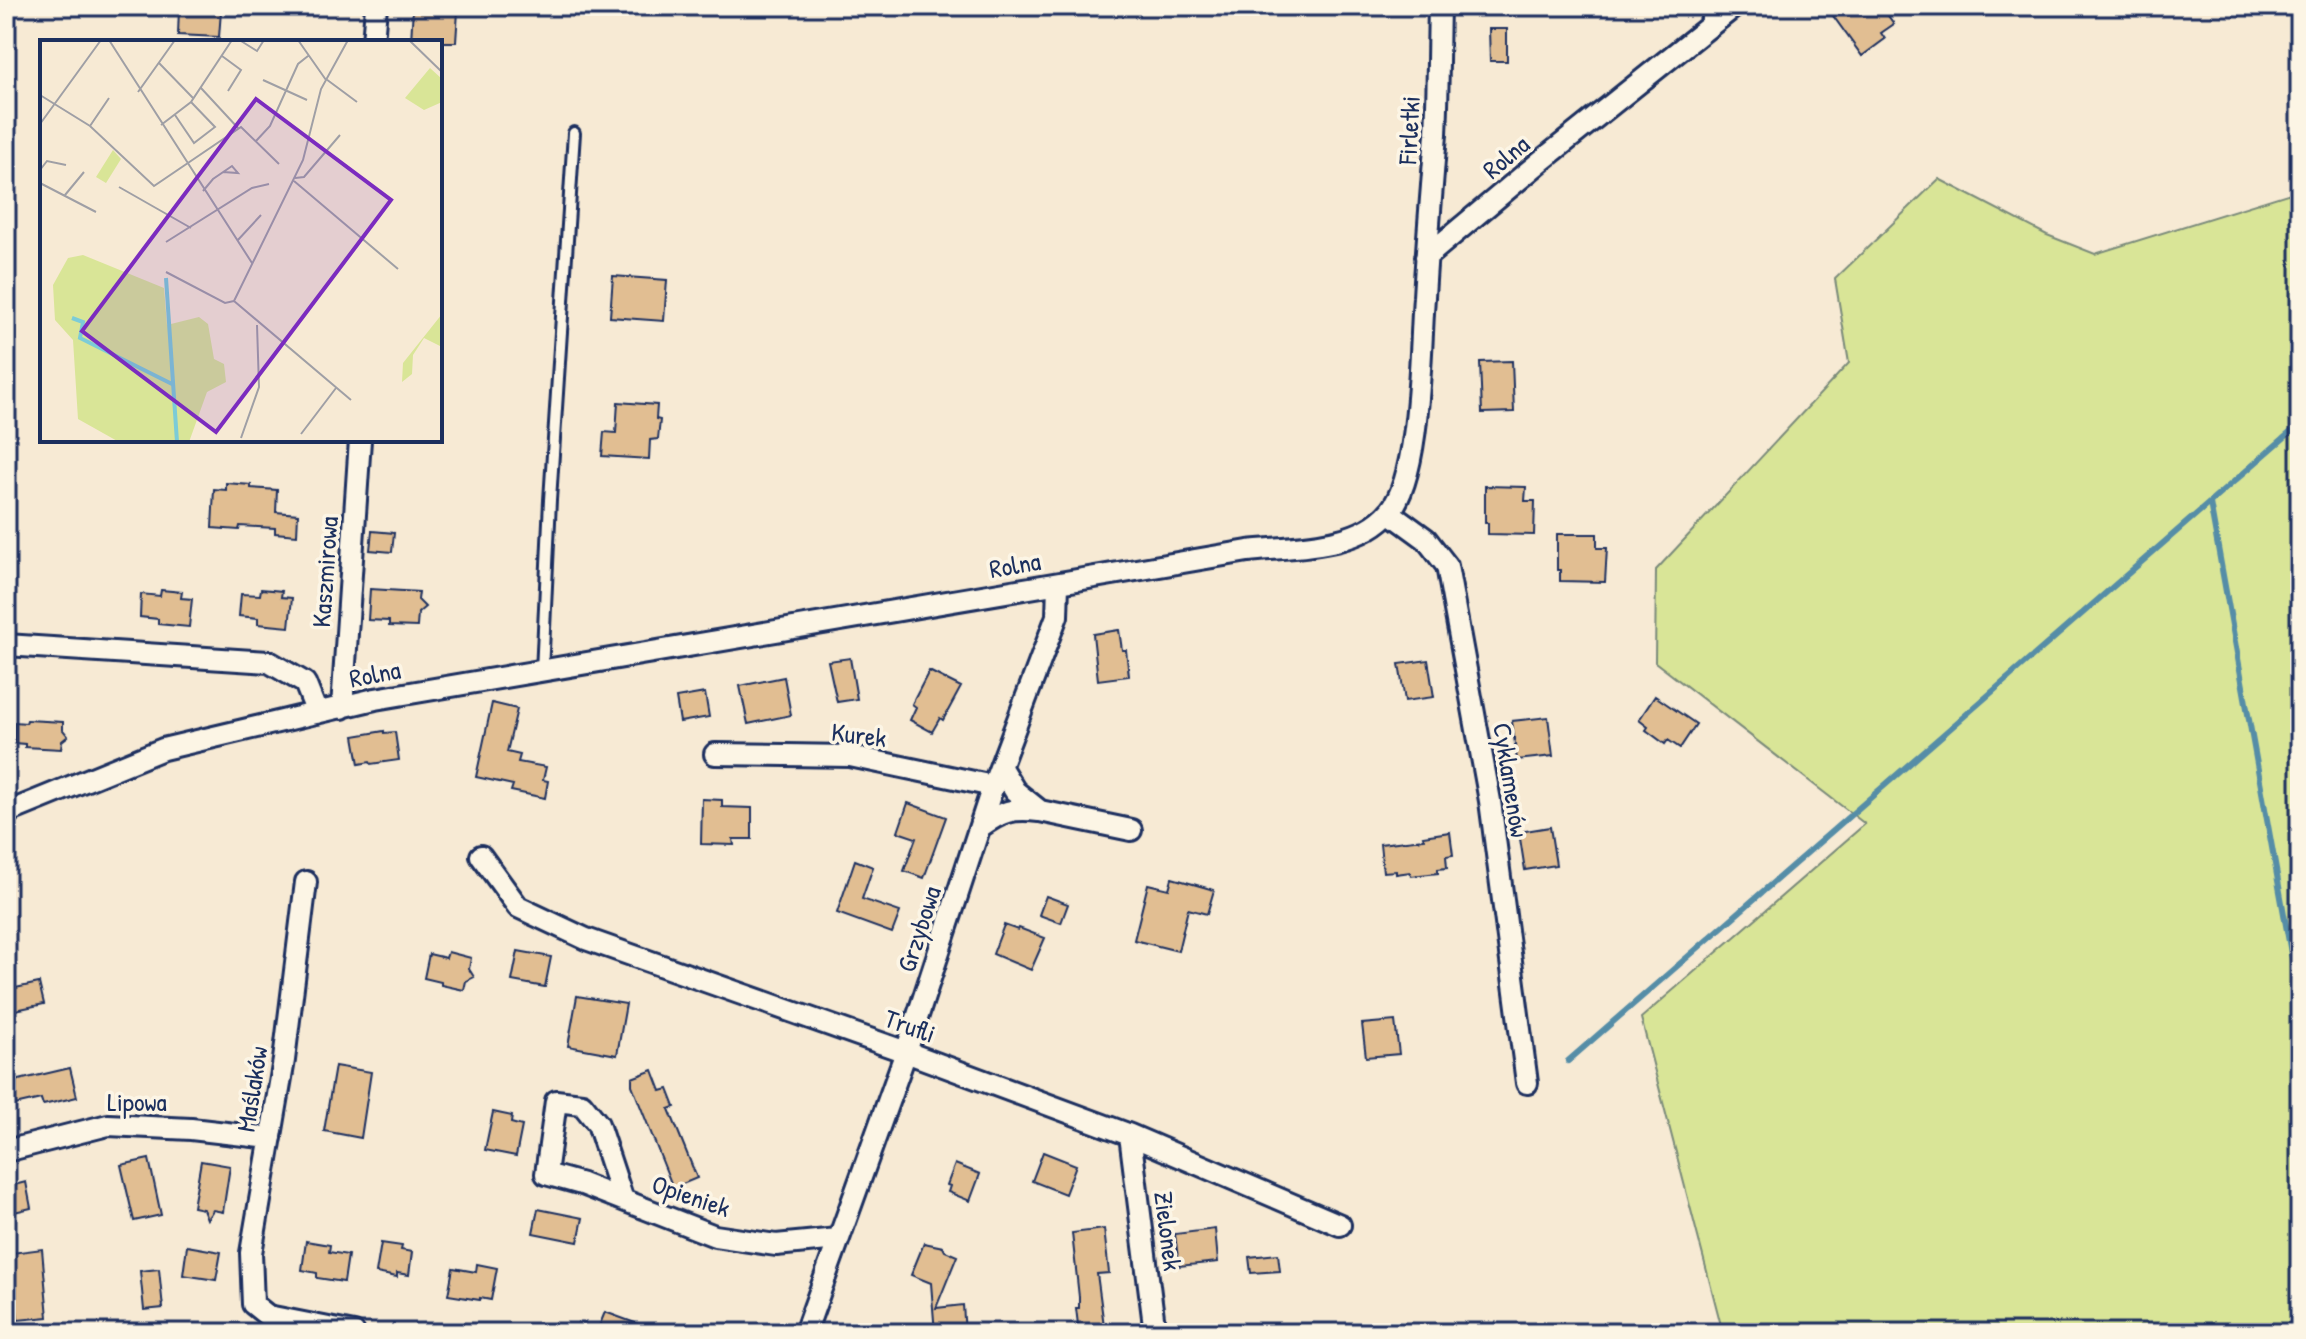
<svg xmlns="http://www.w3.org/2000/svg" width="2306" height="1339" font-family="'Patrick Hand',sans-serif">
<rect width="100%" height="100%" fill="#f7ead4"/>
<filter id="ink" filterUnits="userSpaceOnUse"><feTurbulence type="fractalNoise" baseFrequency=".0125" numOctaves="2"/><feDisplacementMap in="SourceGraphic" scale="16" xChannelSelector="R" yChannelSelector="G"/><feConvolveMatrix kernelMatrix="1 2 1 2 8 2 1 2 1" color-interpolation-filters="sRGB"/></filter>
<g filter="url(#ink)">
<path fill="#d9e597" stroke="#7a8a7a" stroke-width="2" d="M1939,179L2047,235L2095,254L2300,190V1333H1723L1641,1018L1865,824L1655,662L1656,570L1849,363L1835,279Z"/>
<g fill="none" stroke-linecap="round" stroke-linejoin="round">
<path stroke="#558da7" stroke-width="6" d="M2210,503L2300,1003
M1568,1061L2300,424"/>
</g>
<path fill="#e1be92" stroke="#1b2f5e" stroke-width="2" d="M413,6H441V10L458,11L456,42H411Z
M1826,6H1881L1894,24L1881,33L1885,39L1862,56Z
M179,8L221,11L219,37L178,35Z
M1489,29H1507V61H1490Z
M613,276L667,280L664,321L610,317Z
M1512,361L1514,412L1482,413L1480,362Z
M618,402L657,405L656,419L660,420L658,439L650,440L649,459L602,456L604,432L616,433Z
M226,483L251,485V488L277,490L276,512L298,514L297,535L275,533V528L240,526L239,530L212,528L214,489L226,490Z
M1485,486L1526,487L1525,501H1535L1534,535L1488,534V523H1485Z
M372,531L394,533L392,552L370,550Z
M1557,534H1597V548H1607L1605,582L1560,581V570H1557Z
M261,589L282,591L281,597L292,598L289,627L258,624V618L239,616L241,594L260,595Z
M370,589L419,592L418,600L425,607L418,613L417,627L389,626V621L368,620Z
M161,590L182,592L181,598L192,599L189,627L158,624V619L140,617L141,594L160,596Z
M1119,630L1122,650H1126L1129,676L1098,680L1093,634Z
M850,658L857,699L837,702L828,661Z
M1428,660L1434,697L1405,701L1399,664Z
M929,671L961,687L943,720L940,718L932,732L910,720L916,707L912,704Z
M784,677L791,715L748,724L740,686Z
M705,693L709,717L680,722L676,698Z
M1655,696L1696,724L1680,748L1668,740L1665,744L1646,730L1648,727L1639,720Z
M492,703L517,709L507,752L520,755L518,762L546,767L543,780L548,781L545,798L511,791L513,785L476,777Z
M1548,717L1553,756L1517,760L1512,721Z
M27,720L63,722V730L68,736L62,741L61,749L25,747V744L14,743L15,722L26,723Z
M384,731V733L395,732L399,760L371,764L370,762L359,764L354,736Z
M702,799L722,800V807L752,808V839H733L734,845L701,844Z
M908,803L946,817L924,878L904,871L916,838L898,832Z
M1550,827L1556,865L1525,870L1519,832Z
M1450,832L1453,855L1446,856L1447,868L1438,869V873L1411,876L1410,872L1396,874V871L1383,872L1380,844L1424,839L1423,836Z
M855,860L873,867L862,899L900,912L892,933L837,913Z
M1172,878L1214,890L1207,914L1188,909L1178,951L1134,940L1148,884L1169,889Z
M1046,896L1068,904L1061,923L1039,915Z
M1004,925L1018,930L1019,928L1045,938L1031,970L993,954Z
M518,951L551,957L545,987L512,981Z
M448,952L471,958L469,969L474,977L466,981L464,990L441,985V982L424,978L429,954L446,958Z
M39,983L44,1004L6,1012V990Z
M577,996L626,1004L617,1055L568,1046Z
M1395,1021L1399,1054L1366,1057L1362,1024Z
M335,1066L371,1072L361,1138L324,1131Z
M70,1068L77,1097L43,1105L41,1099L6,1107V1083Z
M653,1070L661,1091L668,1089L675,1107L669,1109L697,1178L673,1188L632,1085V1078Z
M493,1112L512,1116L511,1123L522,1126L516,1156L485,1150Z
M1043,1152L1076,1165L1065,1194L1032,1181Z
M149,1159L161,1215L134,1221L121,1165Z
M201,1161L230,1166L223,1212L213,1210L207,1219L203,1209L193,1207Z
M955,1164L980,1174L970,1201L948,1192L950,1186L947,1185Z
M26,1182L31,1208L6,1214V1187Z
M538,1209L583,1218L578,1242L533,1233Z
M1104,1229L1109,1273L1097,1274L1105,1333H1079L1076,1308H1079V1297L1072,1233Z
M1215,1229L1218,1262L1179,1266L1175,1234Z
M306,1241L330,1245L329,1252L348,1255L344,1282L317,1278V1273L302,1270Z
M381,1243L402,1246L401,1250L412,1252L409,1275L397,1273V1277L376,1273Z
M924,1243L943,1247L945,1251L957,1256L936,1308L963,1305L965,1333H935L931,1283L911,1275Z
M187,1246L221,1252L216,1280L183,1275Z
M42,1249L48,1317L18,1320L11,1253Z
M1278,1254L1280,1271L1251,1273L1249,1257Z
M477,1264L497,1268L491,1300L480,1298V1300L448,1295L453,1268L476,1272Z
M159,1269L163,1308L144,1310L140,1271Z
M605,1312L657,1331V1333H607L598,1329Z"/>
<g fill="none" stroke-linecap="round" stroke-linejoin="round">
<defs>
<path id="service" d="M1707,6V28
M542,672L550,500L574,133"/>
<path id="minor" d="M373,42L376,6
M1426,257L1541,161L1735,6
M1389,512L1426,539L1447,566L1490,801L1527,1083
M6,645L269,662L305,683L317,713
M342,708L360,440
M715,754L850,756L993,786
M1001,768L1015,791L1040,811L1131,830
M6,813L163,749L375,699L1248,551C1293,546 1358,549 1390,511C1421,474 1420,348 1424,297C1427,243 1432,188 1436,134C1438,91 1438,48 1439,6
M980,827C1002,811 1012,808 1039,811
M481,856L518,907L586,939L906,1052L1130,1135L1340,1225
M306,882L284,1060L251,1253L253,1304L268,1316L354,1333
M1130,1135L1155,1333
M6,1151L108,1125L191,1129L271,1138
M623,1200L598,1124L582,1104L556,1101L546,1174L582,1184L715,1236L776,1245L838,1239
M805,1333L906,1052L993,786L1057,616L1058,584"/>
</defs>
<use href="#service" stroke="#1b2f5e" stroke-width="16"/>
<use href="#minor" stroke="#1b2f5e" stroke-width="26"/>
<use href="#service" stroke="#fcf5e5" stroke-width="10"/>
<use href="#minor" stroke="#fcf5e5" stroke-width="20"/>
</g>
</g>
<g text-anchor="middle" stroke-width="7" stroke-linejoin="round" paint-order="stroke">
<g font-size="26" fill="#1b2f5e" stroke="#fcf5e5">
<text transform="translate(1409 130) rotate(-87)" y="9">Firletki</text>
<text transform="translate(1506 157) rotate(-40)" y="9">Rolna</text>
<text transform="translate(1015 565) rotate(-10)" y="9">Rolna</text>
<text transform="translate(325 572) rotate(-86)" y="9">Kaszmirowa</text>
<text transform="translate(375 674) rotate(-11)" y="9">Rolna</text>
<text transform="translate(859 735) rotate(7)" y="9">Kurek</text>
<text transform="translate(1511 780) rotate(81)" y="9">Cyklamenów</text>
<text transform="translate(919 929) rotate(-72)" y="9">Grzybowa</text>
<text transform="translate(910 1026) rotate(20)" y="9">Trufli</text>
<text transform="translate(252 1089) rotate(-81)" y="9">Maślaków</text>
<text x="137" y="1111">Lipowa</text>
<text transform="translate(691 1196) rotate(19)" y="9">Opieniek</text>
<text transform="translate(1168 1231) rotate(83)" y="9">Zielonek</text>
</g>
</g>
<g transform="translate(40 40)">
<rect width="402" height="402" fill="#f7ead4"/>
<path d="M390,28L402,39V62L384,70L365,58ZM73,110L81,119L66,143L56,137ZM43,215L124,248L127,285L159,277L168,284L174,319L184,324L186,342L167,352L149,402H79L38,379L33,300L15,280L13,245L28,218ZM402,274V307L384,298L373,315L372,334L362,342L363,323Z" fill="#d9e597"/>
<path fill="none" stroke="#7cccd7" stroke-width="4" d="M126,238L137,402M32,278L43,282L40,298L132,344"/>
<path fill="none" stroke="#9f9fa5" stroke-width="2" d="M69,0L212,223M258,0L286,40M369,0L402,32M201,1L217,11L224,0M182,16L201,30L188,51M119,23L153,58M286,39L317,62M223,40L267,60M161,48L198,88M98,52L135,0M0,55L50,86L114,146L201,87L239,124M135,75L154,103L175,87L151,62M0,84L61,0M121,85L151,62L192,0M50,86L69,58M216,101L230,86L258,24L268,16M0,130L7,121L26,125M255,138L264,137L300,95M254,141L358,229M0,143L56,172M79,147L151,188M163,151L173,139L192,126L198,133L183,132M25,155L44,132M197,201L221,175M126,202L212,148L229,144M126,232L185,263L194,261M194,261L263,120L281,49L308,0M194,261L311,360M261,394L296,348M201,398L219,347L217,285"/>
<path fill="#7b2cbf" fill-opacity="0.15" stroke="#7b2cbf" stroke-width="4" d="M216,59L351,160L176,392L42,291Z"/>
<rect width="402" height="402" fill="none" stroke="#1b2f5e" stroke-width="4"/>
</g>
<rect width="2306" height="1339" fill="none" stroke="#fcf5e5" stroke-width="32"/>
<rect x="16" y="16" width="2274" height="1307" fill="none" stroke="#1b2f5e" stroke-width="3" filter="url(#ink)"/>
</svg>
